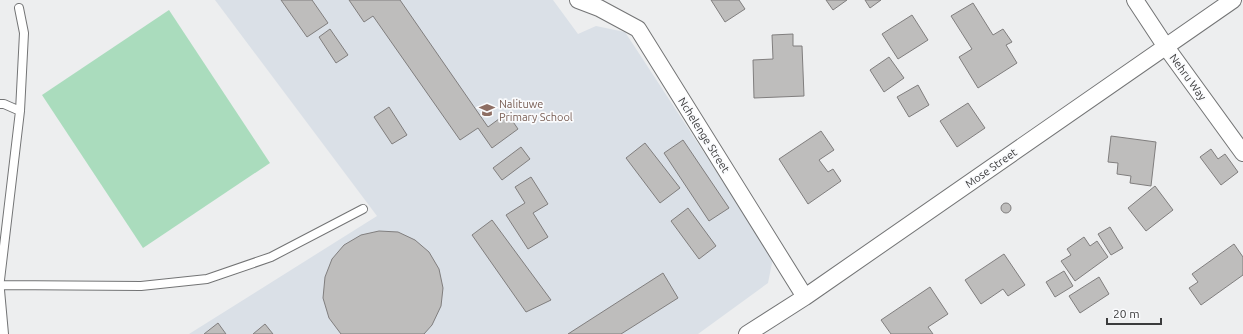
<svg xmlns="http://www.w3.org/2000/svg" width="1243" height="334" font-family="Ubuntu,sans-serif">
<rect width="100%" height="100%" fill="#edeeef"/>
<path fill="#dae0e7" d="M215,0H553L578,34L596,26L625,32L773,258L768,283L698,334H189L377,216Z"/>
<path fill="#aadcbd" d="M169,10L270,163L143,248L42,95Z"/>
<path fill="#bebdbc" stroke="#807e7e" d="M281,0H312L328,23L307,37Z
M349,0H400L488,127L507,113L518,129L492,148L478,128L460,140L373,16L364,22Z
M711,0H739L745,9L725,22Z
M826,0H847L833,10Z
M865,0H881L870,8Z
M973,3L993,35L1003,29L1012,42L1006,45L1017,63L978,88L959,57L972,49L951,16Z
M912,15L928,40L898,59L882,34Z
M330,29L348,55L336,63L319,37Z
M793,34V46H802L804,96L754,98L753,60L773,59L772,35Z
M889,57L904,78L884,92L870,70Z
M918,85L929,105L909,117L897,97Z
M968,103L985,128L957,147L940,121Z
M389,107L407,135L392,144L374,117Z
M821,131L834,150L819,160L828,172L833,169L841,181L808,204L779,159Z
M1111,136L1156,142L1151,186L1130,183L1131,176L1117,174L1118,163L1108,162Z
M683,140L729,208L709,221L664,153Z
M645,143L680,188L660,203L626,158Z
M521,147L530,159L502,180L493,168Z
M1211,149L1218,159L1225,154L1238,172L1221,185L1200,157Z
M531,177L548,204L533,213L548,237L528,249L506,215L525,203L515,187Z
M1155,186L1173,210L1146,231L1128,208Z
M1001 208a5 5 0 1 1 10 0a5 5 0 1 1-10 0Z
M688,208L716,246L699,259L671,221Z
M492,220L551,300L526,312L472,235Z
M1110,227L1123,248L1111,255L1098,234Z
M379,231L398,232L415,240L429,252L439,269L443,288L441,306L432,325L424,334H341L329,318L323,298L325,277L332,259L344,245L361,235Z
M1084,237L1090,246L1097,241L1108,257L1075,281L1061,261L1071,255L1067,249Z
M1234,244L1243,257V275L1201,305L1189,288L1198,282L1192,274Z
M1004,254L1025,285L1008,296L1003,289L981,304L965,280Z
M1064,271L1073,286L1055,297L1046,282Z
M663,273L678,298L621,334H568Z
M1099,277L1109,294L1080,313L1069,296Z
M930,287L948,314L928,327L933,334H891L881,320Z
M218,323L226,334H204Z
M265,324L273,334H253Z"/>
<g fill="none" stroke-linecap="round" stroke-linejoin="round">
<defs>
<path id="service" d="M0,104H4L20,111
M0,280L20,111L24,33L19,8
M0,285L141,286L207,279L271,257L363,209
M0,290L4,334"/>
<path id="minor" d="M578,0L599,8L638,29L805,297
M1135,0L1166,47L1243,153
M747,334L805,297L1233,0"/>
</defs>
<use href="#service" stroke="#737475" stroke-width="10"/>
<use href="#minor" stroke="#737475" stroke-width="18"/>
<use href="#service" stroke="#fff" stroke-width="8"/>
<use href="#minor" stroke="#fff" stroke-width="16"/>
</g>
<defs>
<symbol id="school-bare" viewBox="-9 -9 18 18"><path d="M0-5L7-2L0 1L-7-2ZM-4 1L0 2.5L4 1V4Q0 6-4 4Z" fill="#8d6e63" stroke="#fafbfd" stroke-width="2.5" paint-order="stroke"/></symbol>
</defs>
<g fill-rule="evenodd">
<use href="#school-bare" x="476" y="99" width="22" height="22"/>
</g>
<g text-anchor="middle" stroke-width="3.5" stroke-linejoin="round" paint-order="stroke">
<g font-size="11" fill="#3b3b3c" stroke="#fafbfd">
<text transform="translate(1188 77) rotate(54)" y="4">Nehru Way</text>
<text transform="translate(704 135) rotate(58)" y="4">Nchelenge Street</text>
<text transform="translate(991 168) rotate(-35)" y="4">Mose Street</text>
</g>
<g font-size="11" fill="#785e54" stroke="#fafbfd" text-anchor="start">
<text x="499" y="108">Nalituwe<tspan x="499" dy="13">Primary School</tspan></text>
</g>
</g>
<path d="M1107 318v6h54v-6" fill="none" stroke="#3b3b3c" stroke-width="2"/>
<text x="1113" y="318" font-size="12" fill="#3b3b3c" stroke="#fafbfd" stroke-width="3" paint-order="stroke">20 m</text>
</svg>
